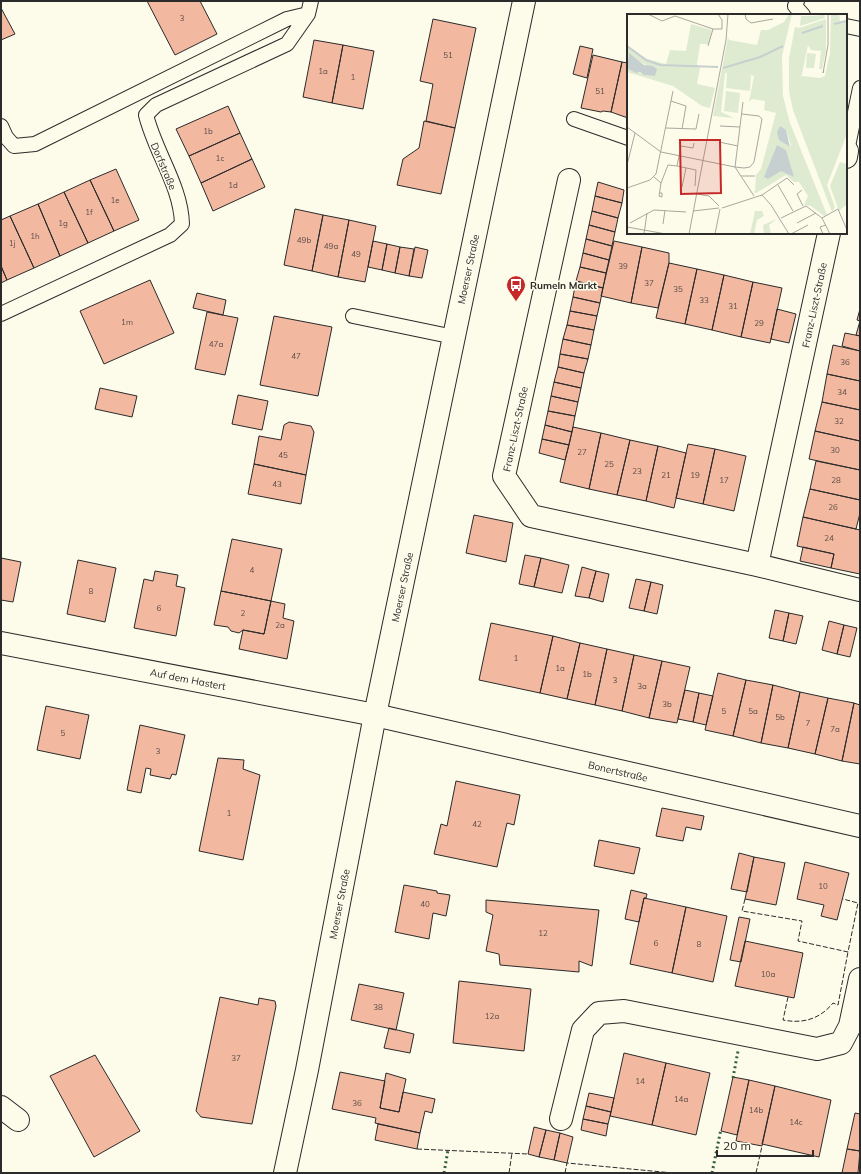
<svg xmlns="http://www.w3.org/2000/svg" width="861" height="1174" font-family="Mulish,sans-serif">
<rect width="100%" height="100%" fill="#fdfbea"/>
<path fill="#f2b8a0" stroke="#2b2b2b" d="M147,1H200L217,34L175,55Z
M1,8L15,34L1,40Z
M433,19L476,28L455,128L426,121L433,84L420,81Z
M314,40L343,45L332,103L303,97Z
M343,45L374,51L363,109L332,103Z
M580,46L593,49L587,78L573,74Z
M593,55L622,62L611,112L603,111L601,112L581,108Z
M622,62L628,63V118L611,112Z
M228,106L240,133L189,156L176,129Z
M424,121L455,128L441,194L397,185L403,159L419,148Z
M240,133L252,159L201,183L189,156Z
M252,159L265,187L213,211L201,183Z
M116,169L139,220L114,231L90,180Z
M90,180L114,231L88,243L64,192Z
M598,182L624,190L622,203L595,196Z
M64,192L88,243L60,256L38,204Z
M595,196L622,203L618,218L592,211Z
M38,204L60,256L34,268L10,216Z
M295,209L323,215L312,271L284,265Z
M592,211L618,218L615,232L589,225Z
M323,215L349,220L338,277L312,271Z
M10,216L34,268L7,280L1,266V220Z
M349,220L376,226L365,282L338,277Z
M589,225L615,232L612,246L586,239Z
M586,239L612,246L609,260L583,253Z
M373,241L387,244L382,270L368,267Z
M614,241L642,247L631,303L601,296Z
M387,244L400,247L395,273L382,270Z
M400,247L414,249L409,276L395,273Z
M415,247L428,250L422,278L409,276Z
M642,247L669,253V263L658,308L631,303Z
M583,253L609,260L606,273L580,267Z
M669,263L697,269L685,324L656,318Z
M1,266L7,280L1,283Z
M580,267L606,273L603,288L576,281Z
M697,269L724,275L712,330L685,324Z
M724,275L753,282L741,337L712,330Z
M150,280L174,333L104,364L80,311Z
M576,281L603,288L600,303L573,297Z
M753,282L782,288L770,343L741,337Z
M197,293L226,300L223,315L193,308Z
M573,297L600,303L597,316L570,311Z
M777,309L796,314L789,343L771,339Z
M860,309V321L857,320Z
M570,311L597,316L594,330L567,325Z
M207,312L238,318L225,375L195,369Z
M274,316L332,327L318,396L260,385Z
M860,321V336L856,335Z
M567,325L594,330L591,345L563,339Z
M845,333L860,336V351L842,346Z
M563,339L591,345L588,359L560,354Z
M833,345L860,351V381L827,374Z
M560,354L588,359L584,373L558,367Z
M558,367L584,373L581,388L554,382Z
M827,374L860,381V410L822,402Z
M554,382L581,388L578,402L551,396Z
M100,388L137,396L132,417L95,409Z
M238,395L268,401L262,430L232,424Z
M551,396L578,402L575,416L548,411Z
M822,402L860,410V441L815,431Z
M548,411L575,416L572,432L545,425Z
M289,422L311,426L314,432L306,475L254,464L259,436L281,440L284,425Z
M545,425L572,432L569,445L542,439Z
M573,427L601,433L589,489L560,482Z
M815,431L860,441V470L809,459Z
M601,433L630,440L617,495L589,489Z
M542,439L569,445L565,460L539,453Z
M630,440L658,446L646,501L617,495Z
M688,444L715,449L703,504L676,498Z
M658,446L686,453L674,508L646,501Z
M715,449L746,456L734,511L703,504Z
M816,461L860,470V500L810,489Z
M254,464L306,475L301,504L248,494Z
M810,489L860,500V513L856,529L803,517Z
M474,515L513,523L506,562L466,553Z
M803,517L860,530V574L831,568L834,554L797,546Z
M232,539L282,549L271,601L221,591Z
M803,547L834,554L831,568L800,561Z
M525,555L541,558L534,587L519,584Z
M1,558L21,562L13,602L1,600Z
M541,558L569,565L562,593L534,587Z
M78,560L116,568L105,622L67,614Z
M582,567L596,571L589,598L575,596Z
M155,571L178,575L176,586L185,588L176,636L134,628L144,579L153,581Z
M596,571L609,574L603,602L589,598Z
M636,579L651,582L644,611L629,608Z
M651,582L663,585L657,614L644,611Z
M221,591L271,601L264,634L243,630L239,633L231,631L228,627L214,625Z
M271,601L285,604L283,618L294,621L287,659L239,649L243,630L264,634Z
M775,610L789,613L783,641L769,638Z
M789,613L803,616L796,644L783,641Z
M829,621L844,625L837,654L822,650Z
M491,623L553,636L540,693L479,680Z
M844,625L857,628L850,657L837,654Z
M553,636L580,643L567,699L540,693Z
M580,643L607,649L595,705L567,699Z
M607,649L634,655L622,711L595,705Z
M634,655L662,661L649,718L622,711Z
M662,661L690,667L677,723L649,718Z
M718,673L746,680L733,736L705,730Z
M746,680L773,685L761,743L733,736Z
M773,685L800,692L788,748L761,743Z
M685,690L699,693L693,722L678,719Z
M800,692L828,698L815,754L788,748Z
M699,693L713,696L706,725L693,722Z
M828,698L854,703L842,761L815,754Z
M854,703L860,705V764L842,761Z
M46,706L89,715L80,759L37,750Z
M140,725L185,735L176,775L172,774L170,779L150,775L151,769L146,768L141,793L127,790Z
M218,758L244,760L243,769L260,775L243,860L199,851Z
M456,781L520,795L514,825L507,823L497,867L434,854L441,824L447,826Z
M662,808L704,816L701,830L686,827L683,841L656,836Z
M599,840L640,848L634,874L594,866Z
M739,853L754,857L747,892L731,889Z
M754,857L785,863L776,905L745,899Z
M805,862L849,873L837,920L821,916L824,905L797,899Z
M404,885L437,891V893L450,895L446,916L433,913L429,939L395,932Z
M631,890L647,894L646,898H644L639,922L625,919Z
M644,898L686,907L672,973L630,964Z
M486,900L599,910L592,966L579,961V972L500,965L499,954L486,951L493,915L486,912Z
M686,907L727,916L713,982L672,973Z
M739,917L750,919L741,962L730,960Z
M745,941L803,953L794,998L735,986Z
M459,981L531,989L524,1051L453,1043Z
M359,984L404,993L396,1030L351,1020Z
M220,997L258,1005L259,998L275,1001L276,1006L252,1124L201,1117L196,1111Z
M389,1028L414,1034L410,1053L384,1048Z
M624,1053L666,1063L652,1125L610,1116Z
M95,1055L140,1131L94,1157L50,1076Z
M666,1063L710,1073L696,1135L652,1125Z
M340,1072L385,1081L380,1108L399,1112L403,1092L435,1099L432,1113L425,1111L420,1133L375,1123L376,1118L332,1109Z
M386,1073L406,1079L399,1112L380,1108Z
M733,1077L749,1080L737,1135L721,1131Z
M749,1080L775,1086L762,1146L736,1141Z
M775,1086L831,1100L819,1157L762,1144Z
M589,1093L614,1098L611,1112L586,1106Z
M586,1106L611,1112L608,1124L583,1119Z
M855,1113L860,1114V1151L847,1149Z
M583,1119L608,1124L606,1136L581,1130Z
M378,1124L420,1133L417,1149L375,1140Z
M534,1127L546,1130L539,1157L528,1154Z
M546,1130L560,1133L554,1160L539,1157Z
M560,1133L573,1137L567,1163L554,1160Z
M847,1149L860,1151L858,1173H842Z"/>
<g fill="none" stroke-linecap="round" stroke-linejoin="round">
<defs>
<path id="service" d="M797,1L795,6L803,15
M846,26L860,29
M574,119L628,138
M1,126L6,137L14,146L35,144L287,19L308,14
M847,151L860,88
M1,314L170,235L182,224C181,186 155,152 146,115L156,105L287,44L308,14L311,1
M353,316L454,337"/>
<path id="minor" d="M846,157L847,151
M569,180L504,476L531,516L757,565L860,590
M757,565L829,233
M1,643L375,715L860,826
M1,1107L18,1120
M561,1119L583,1030L599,1013L624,1011L817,1049L841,1043L850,1026L860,979"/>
<path id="secondary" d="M285,1173L307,1070L375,715L524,1"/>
</defs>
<use href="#service" stroke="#2b2b2b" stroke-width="16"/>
<use href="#minor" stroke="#2b2b2b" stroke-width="24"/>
<use href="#secondary" stroke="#2b2b2b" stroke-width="24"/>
<use href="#service" stroke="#fdfbea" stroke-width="14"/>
<use href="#minor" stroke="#fdfbea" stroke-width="22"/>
<use href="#secondary" stroke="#fdfbea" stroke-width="22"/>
<path stroke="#34623c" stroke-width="3" stroke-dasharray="2 3" stroke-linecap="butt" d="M733,1078L738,1051
M444,1173L448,1150
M712,1173L721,1129"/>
<path stroke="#2b2b2b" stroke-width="1" stroke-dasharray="5 2" stroke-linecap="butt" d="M745,899L742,911L802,921L798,941L848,952L858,903L843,899
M788,997L783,1020C803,1024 820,1019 833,1003L838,1005L848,952
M417,1149L528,1154
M509,1173L512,1153
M565,1173L567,1163L673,1173
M756,1173L762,1146"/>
</g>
<defs>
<symbol id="bus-pin" viewBox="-11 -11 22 30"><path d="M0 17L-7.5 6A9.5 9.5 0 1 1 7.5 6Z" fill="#c62828" stroke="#fdfbea"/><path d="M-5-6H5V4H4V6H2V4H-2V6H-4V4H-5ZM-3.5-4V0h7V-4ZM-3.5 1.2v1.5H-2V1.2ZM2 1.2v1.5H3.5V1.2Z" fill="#fff"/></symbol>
</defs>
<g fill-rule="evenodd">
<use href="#bus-pin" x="505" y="274" width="22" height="30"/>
</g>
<g text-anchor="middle" stroke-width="3" stroke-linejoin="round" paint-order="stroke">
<g font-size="8" fill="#5d4e48">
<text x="182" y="21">3</text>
<text x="448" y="58">51</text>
<text x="323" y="74">1a</text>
<text x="353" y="80">1</text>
<text x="600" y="94">51</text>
<text x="208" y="134">1b</text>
<text x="220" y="161">1c</text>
<text x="233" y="188">1d</text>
<text x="115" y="203">1e</text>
<text x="89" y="215">1f</text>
<text x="63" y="226">1g</text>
<text x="35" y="239">1h</text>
<text x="304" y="243">49b</text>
<text x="12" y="246">1j</text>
<text x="331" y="249">49a</text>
<text x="356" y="257">49</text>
<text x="623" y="269">39</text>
<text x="649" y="286">37</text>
<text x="678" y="292">35</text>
<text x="704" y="303">33</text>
<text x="733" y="309">31</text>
<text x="127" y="325">1m</text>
<text x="759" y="326">29</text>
<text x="216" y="347">47a</text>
<text x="296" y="359">47</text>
<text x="845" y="365">36</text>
<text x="842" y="395">34</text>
<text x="839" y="424">32</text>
<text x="835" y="453">30</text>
<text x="582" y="455">27</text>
<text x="283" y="458">45</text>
<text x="609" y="467">25</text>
<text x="637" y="474">23</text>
<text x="666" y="478">21</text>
<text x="695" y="478">19</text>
<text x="724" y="483">17</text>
<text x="836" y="483">28</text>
<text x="277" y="487">43</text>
<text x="833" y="510">26</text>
<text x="829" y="541">24</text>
<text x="252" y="573">4</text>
<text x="91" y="594">8</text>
<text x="159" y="611">6</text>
<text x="243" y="616">2</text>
<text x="280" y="628">2a</text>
<text x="516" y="661">1</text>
<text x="560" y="671">1a</text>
<text x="587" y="677">1b</text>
<text x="615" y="683">3</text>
<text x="642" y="689">3a</text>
<text x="667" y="707">3b</text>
<text x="724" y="714">5</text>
<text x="753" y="714">5a</text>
<text x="780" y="720">5b</text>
<text x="808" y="726">7</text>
<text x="835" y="732">7a</text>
<text x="63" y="736">5</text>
<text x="158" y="754">3</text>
<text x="229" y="816">1</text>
<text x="477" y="827">42</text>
<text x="823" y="889">10</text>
<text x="425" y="907">40</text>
<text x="543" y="936">12</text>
<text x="656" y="946">6</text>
<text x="699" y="947">8</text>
<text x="768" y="977">10a</text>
<text x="378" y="1010">38</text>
<text x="492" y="1019">12a</text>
<text x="236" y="1061">37</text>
<text x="640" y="1084">14</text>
<text x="681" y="1102">14a</text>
<text x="357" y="1106">36</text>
<text x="756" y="1113">14b</text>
<text x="796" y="1125">14c</text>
</g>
<g font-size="10" fill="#2b2b2b" stroke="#fdfbea">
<text transform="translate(164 166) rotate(67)" y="4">Dorfstraße</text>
<text transform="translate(468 269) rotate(-78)" y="4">Moerser Straße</text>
<text transform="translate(814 305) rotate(-78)" y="4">Franz-Liszt-Straße</text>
<text transform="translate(515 429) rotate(-78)" y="4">Franz-Liszt-Straße</text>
<text transform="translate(402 587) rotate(-78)" y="4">Moerser Straße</text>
<text transform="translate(188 679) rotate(11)" y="4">Auf dem Hastert</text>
<text transform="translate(618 771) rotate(13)" y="4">Bonertstraße</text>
<text transform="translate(339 904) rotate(-79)" y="4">Moerser Straße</text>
</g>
<g font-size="10" font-weight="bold" fill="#2b2b2b" stroke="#fdfbea" text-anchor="start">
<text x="530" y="289">Rumeln Markt</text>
</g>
</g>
<g transform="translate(627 14)">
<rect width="220" height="220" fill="#fdfbea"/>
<path d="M162,0H165L155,42L156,82L163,109L200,201L197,202L184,192L177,191L181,182L172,168H167L159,161L129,179L126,178L128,177L129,161L134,155L149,99L137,96L138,87L125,85L122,88L127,62L120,61L124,62L123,77L99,74L100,59H98L94,98L107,104L86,102L101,23L102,26L130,31L134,16H141L157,8ZM159,116L164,131L163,133L152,126ZM174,0H197L198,4L173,12L174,2H196ZM212,0L213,7L220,6V120L200,171L208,193L205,198L166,96L162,77V44L168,13L172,14L199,5V37L195,55H192L194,37L184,36L181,31L174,65L175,62L193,64L198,62L203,39L204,1ZM64,10L85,16L82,30H73L70,50L73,54L70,70L88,74L83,94L75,92L46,72L0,58V54L21,62L19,51L0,40V31L20,45L39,50L43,36L59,37ZM180,39L189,40L187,54H179ZM99,77L113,79L111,99L97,97ZM213,148L220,150V190L212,197L203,172ZM128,197H135L137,202L130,206L127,220H123ZM150,205L142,211L144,220H137L136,211Z" fill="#deebd1" fill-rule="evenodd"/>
<path d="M2,39L17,51L26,52L30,55L28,62L17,61L13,58L9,59L0,54ZM153,112L159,116L163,133L152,126L150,118ZM150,131L159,136L167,163L154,157L141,165L137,163Z" fill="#c7d0d0"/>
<path fill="none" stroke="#c7d0d0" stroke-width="2" d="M207,10L220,7M175,19L196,12M0,32L19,46L33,51L91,53M96,54L133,43L156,32"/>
<path fill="none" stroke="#a9a89e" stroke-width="1" d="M21,0L35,7L48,2L86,15H95V6L91,0M118,0L119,5L124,9L146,5M81,32L86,15M197,56L196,59L201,31V0M44,87L59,92L55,115M115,100L132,102L135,105L127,148L123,153L117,154L108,153L116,88M93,112L113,113M0,113L34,138L108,153L127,182M39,114L69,115L72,100M92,128L111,132M0,151L8,119M50,152L69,156L68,172M114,162H128M27,163L34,169L32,182L35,183V179H33M34,169L41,151L50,152L54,132L66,134L67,129M151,171L166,197M55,173L59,154M0,174L23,166L29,160L46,77M175,176L170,180L176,192M70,180L82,182L92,192M135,181L160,164L167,171M95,194L135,181L144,191L162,220M66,197L92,194M154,204L179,192L195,204L203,220M195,204L211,195L220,216M3,209L27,196L59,198M170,209L189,199M36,210L38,196M0,213L39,220M17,220L20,199M62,220L99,26L101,0M88,220L93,195M164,220L181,211M196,220L193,213L199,211"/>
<path fill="#c62828" fill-opacity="0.15" stroke="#c62828" stroke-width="2" d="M53,126H93L94,179L54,180Z"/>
<rect width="220" height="220" fill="none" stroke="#2b2b2b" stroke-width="2"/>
</g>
<rect width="861" height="1174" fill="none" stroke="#2b2b2b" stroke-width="4"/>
<path d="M717 1150v6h96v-6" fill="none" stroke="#2b2b2b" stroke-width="2"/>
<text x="723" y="1150" font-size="12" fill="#2b2b2b" stroke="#fdfbea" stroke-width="3" paint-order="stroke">20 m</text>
</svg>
